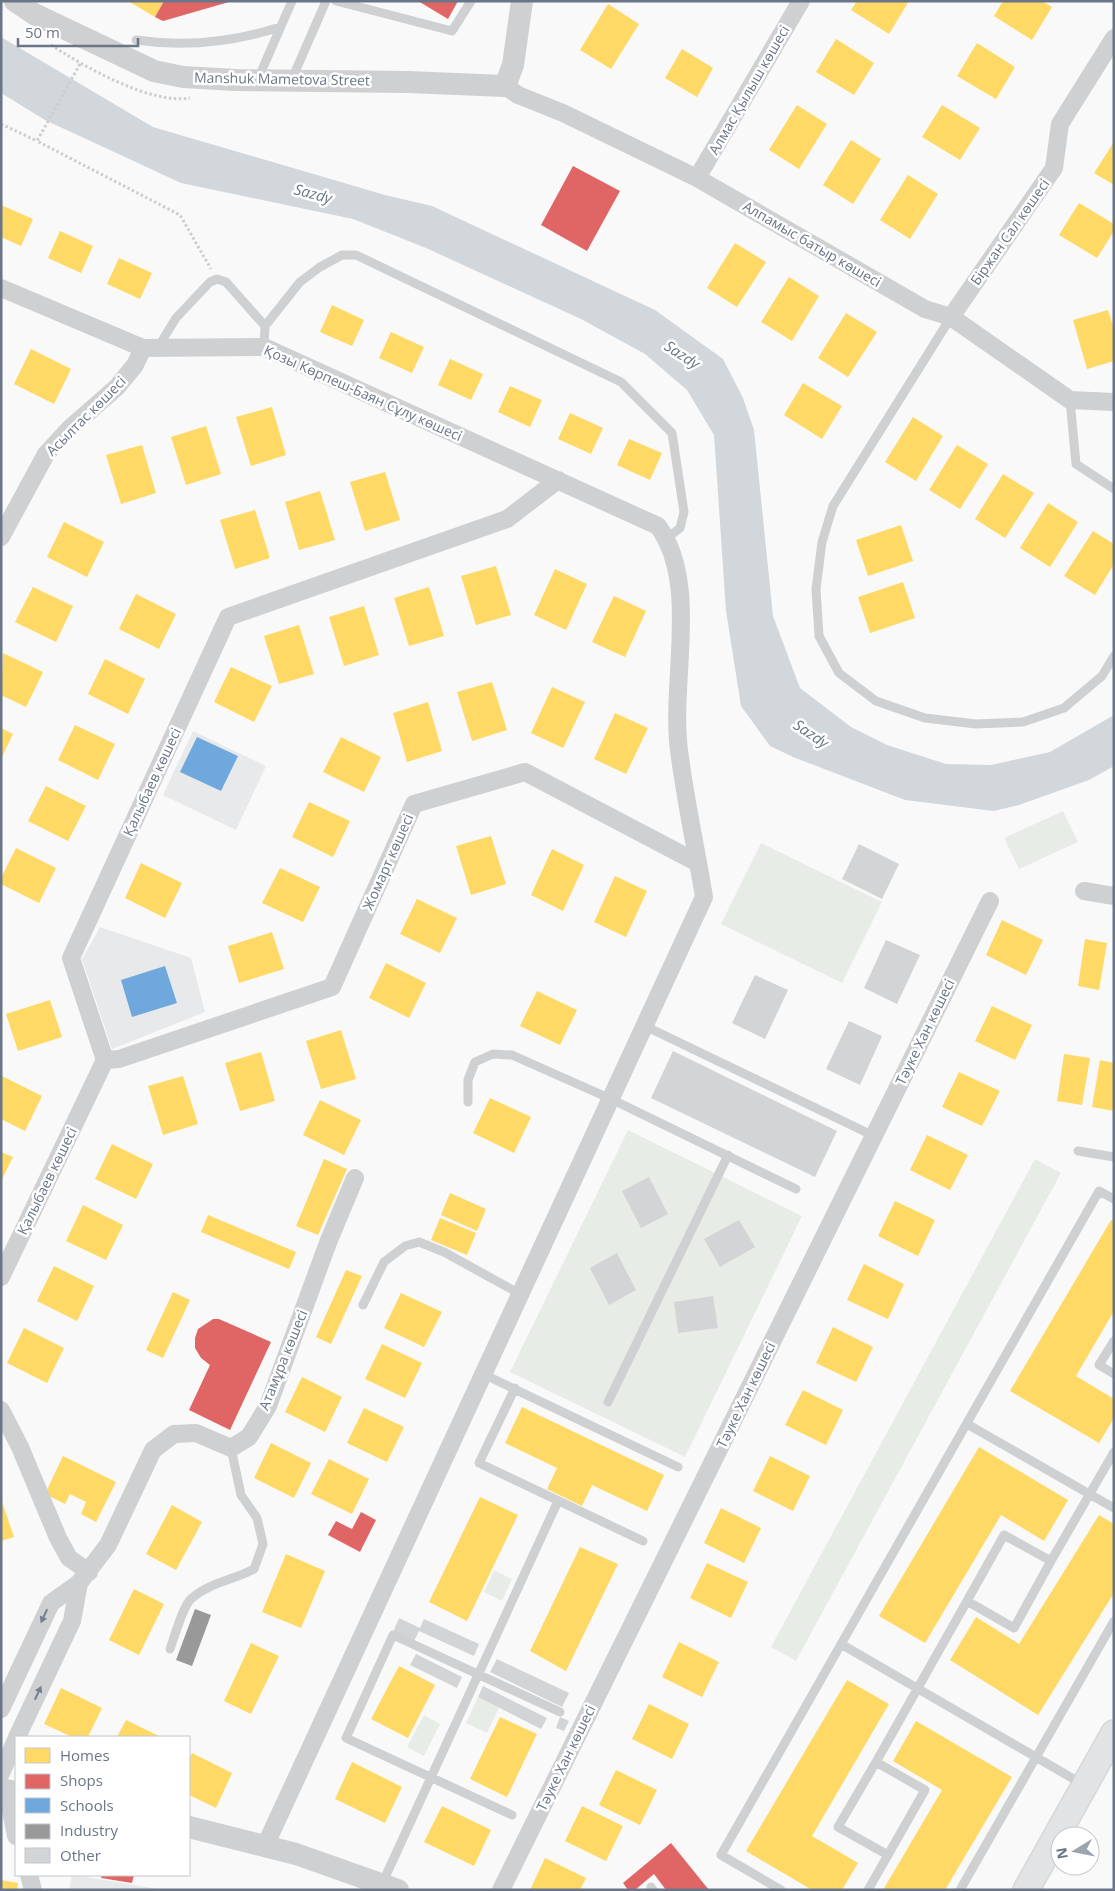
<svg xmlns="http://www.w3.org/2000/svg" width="1115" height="1891" font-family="'Open Sans',sans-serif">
<rect width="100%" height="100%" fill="#f9f9f9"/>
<path fill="#e8e9ea" d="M193,731L266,766L236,830L163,795Z
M100,927L191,958L205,1012L112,1049L82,959Z
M72,1875H74L164,1890H69Z"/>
<path fill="#e8ece7" d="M1063,811L1078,842L1019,869L1004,838Z
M761,843L882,902L842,983L721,924Z
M628,1130L802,1216L685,1457L510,1372Z
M1035,1159L1061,1173L796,1661L771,1647Z
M494,1570L512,1579L502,1601L484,1592Z
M478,1697L499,1708L487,1733L466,1723Z
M424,1715L440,1724L424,1756L407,1747Z"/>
<path fill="#d2d7dc" d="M1,37L153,127L385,195L432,206L655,310L723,359L743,398L754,430L773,616L800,688L851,727L887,745L946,764L991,765L1050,752L1114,715V766L1089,780L1019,805L994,811L905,800L793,757L770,746L741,706L726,611L714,435L687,390L645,354L581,319L426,248L353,219L181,183L45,120L1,93Z"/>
<path fill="#ffd966" d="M128,1H164L155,17Z
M857,1H909L889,34L851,10Z
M1003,1H1042L1052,7L1032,40L994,16Z
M608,4L639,24L611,69L580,50Z
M836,39L874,63L854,95L816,72Z
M977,43L1015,67L996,99L957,76Z
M682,49L713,68L697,97L665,78Z
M797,105L827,124L799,169L769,150Z
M942,105L980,128L960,160L922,137Z
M851,140L881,159L853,204L823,185Z
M1114,142V185L1094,173Z
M908,175L938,194L910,239L880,220Z
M1079,203L1114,224V231L1097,258L1059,235Z
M1,205L33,219L21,246L1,237Z
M60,231L93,246L81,273L48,258Z
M735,243L766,262L737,307L707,288Z
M119,258L152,273L140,299L107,284Z
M789,277L819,296L792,341L761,322Z
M332,305L364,320L352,346L320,332Z
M1108,310L1114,329V361L1087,369L1073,320Z
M846,313L877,332L848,377L818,358Z
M391,332L424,347L412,373L379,358Z
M31,349L71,369L54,404L14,384Z
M450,359L483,374L471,400L438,385Z
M803,383L842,406L822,439L784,415Z
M510,386L542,400L530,427L498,412Z
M272,407L286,455L251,466L236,417Z
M570,413L603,428L591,454L558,439Z
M913,417L943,436L916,481L885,462Z
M206,426L221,474L186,485L171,437Z
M629,439L662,453L650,480L617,465Z
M142,445L156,493L121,504L106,455Z
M957,445L988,464L960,509L929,490Z
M385,472L400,520L365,531L350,482Z
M1003,474L1034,493L1005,538L975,519Z
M320,491L335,540L299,550L285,502Z
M1048,503L1078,522L1050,567L1020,548Z
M255,510L270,558L235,569L220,520Z
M64,522L104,542L87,577L47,557Z
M901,525L913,561L868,576L856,540Z
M1093,531L1114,544V564L1095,595L1064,576Z
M496,566L511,615L476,625L461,576Z
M555,569L587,584L566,630L534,615Z
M903,582L915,618L870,633L858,597Z
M33,587L73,606L56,642L15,622Z
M429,587L444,636L409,646L394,598Z
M136,594L176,614L159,649L119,629Z
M614,596L646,611L625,657L592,642Z
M364,606L379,655L344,666L329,617Z
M299,625L314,674L279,684L264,636Z
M3,653L43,672L26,707L1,695Z
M105,659L145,679L128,714L88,694Z
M231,667L272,686L254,722L214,702Z
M492,682L507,730L472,741L457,692Z
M552,687L585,702L563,748L531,733Z
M428,702L442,751L407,762L393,713Z
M615,713L648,728L626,774L594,759Z
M75,725L115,744L98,780L58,760Z
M1,728L13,734L1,759Z
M341,737L381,757L364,792L323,772Z
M46,786L86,806L68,841L28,821Z
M309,802L350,821L333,857L292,837Z
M491,836L506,884L471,895L456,846Z
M16,848L56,868L39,903L1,884V878Z
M552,849L584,865L563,911L531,895Z
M141,863L182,883L165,918L125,898Z
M280,868L320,887L303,922L262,903Z
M615,876L647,891L626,937L594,922Z
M417,899L457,918L440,953L400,934Z
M1002,920L1043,940L1026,975L986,955Z
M272,932L284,969L239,983L228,946Z
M1085,939L1107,943L1099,990L1078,986Z
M386,963L426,983L409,1018L369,998Z
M537,991L577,1010L560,1045L520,1026Z
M50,1000L62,1037L18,1051L6,1014Z
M992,1006L1032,1025L1015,1060L975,1041Z
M341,1030L356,1079L321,1089L306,1041Z
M261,1052L275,1101L240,1111L225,1063Z
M1064,1054L1090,1058L1082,1105L1057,1101Z
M1100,1060L1114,1063V1111L1092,1107Z
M959,1072L1000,1091L982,1126L942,1107Z
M2,1076L42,1096L25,1131L1,1119Z
M183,1076L198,1124L163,1135L148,1086Z
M490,1098L531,1117L514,1153L473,1133Z
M320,1100L361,1120L344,1155L303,1135Z
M927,1135L968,1155L950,1190L910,1170Z
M112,1144L153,1164L136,1199L95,1179Z
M1,1152L13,1157L1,1181Z
M324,1159L347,1169L318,1235L296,1226Z
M450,1193L486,1209L477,1231L441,1215Z
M895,1201L935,1220L918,1256L878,1236Z
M83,1205L123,1225L106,1260L66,1241Z
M208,1215L296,1252L289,1269L201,1232Z
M440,1218L476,1233L467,1255L431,1240Z
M1111,1220L1114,1222V1311L1076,1376L1114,1399V1418L1099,1443L1010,1391Z
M864,1264L904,1284L888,1319L847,1300Z
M54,1266L94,1286L77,1321L37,1301Z
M346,1270L362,1276L331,1344L316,1337Z
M173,1292L190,1300L163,1358L146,1350Z
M401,1293L442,1312L424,1347L384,1328Z
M833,1327L873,1347L856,1382L816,1363Z
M24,1328L64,1348L47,1383L7,1363Z
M382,1344L422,1363L405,1398L365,1379Z
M302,1377L342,1397L325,1432L285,1412Z
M803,1390L843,1410L826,1445L785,1425Z
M522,1407L664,1475L647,1511L592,1485L582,1506L547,1489L557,1468L505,1443Z
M364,1408L404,1427L387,1462L347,1443Z
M271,1443L311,1463L294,1498L254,1478Z
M979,1447L1068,1500L1044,1541L1001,1515L925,1643L879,1616Z
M63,1456L116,1482L96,1522L81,1514L86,1502L70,1494L65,1504L45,1494Z
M770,1456L810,1476L793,1511L753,1491Z
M329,1459L369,1479L352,1514L311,1494Z
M480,1497L518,1515L467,1621L429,1602Z
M1,1499L14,1537L1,1541Z
M172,1505L202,1522L176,1570L146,1554Z
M721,1508L761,1528L744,1563L704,1543Z
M1099,1515L1114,1524V1593L1038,1715L950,1660L976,1617L1019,1644Z
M580,1547L618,1564L566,1671L530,1651Z
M286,1554L325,1571L301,1628L262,1612Z
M707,1563L748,1582L731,1618L690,1598Z
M134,1589L164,1604L139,1655L109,1640Z
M679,1642L719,1662L702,1697L662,1677Z
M251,1643L279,1656L251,1714L224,1701Z
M399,1666L435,1685L408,1738L371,1719Z
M847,1680L889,1704L812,1836L858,1863L842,1890H812L746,1851Z
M61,1688L102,1708L88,1737H72L44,1724Z
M649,1704L689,1724L672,1759L632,1739Z
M500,1717L537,1734L507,1797L470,1779Z
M126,1720L161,1737H117Z
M916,1721L1012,1777L945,1890H883L942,1790L893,1761Z
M192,1753L232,1773L216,1808L189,1795V1760Z
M352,1762L402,1787L385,1823L335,1799Z
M616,1770L657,1790L640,1825L599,1805Z
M442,1806L491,1830L474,1866L424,1842Z
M582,1806L623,1826L606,1861L565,1841Z
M545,1858L586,1878L580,1890H530Z
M1,1880L18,1883L17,1890H1Z"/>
<path fill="#e06666" d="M164,1H228L229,2L163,21L155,17Z
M418,1H458L448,19Z
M573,166L620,191L587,251L541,225Z
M213,1319H219L271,1342L230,1430L189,1410L210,1365L201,1358L195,1348V1338L198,1329Z
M361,1512L376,1520L360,1552L328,1535L336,1521L352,1529Z
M671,1843L709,1890H666L654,1874L635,1890H628L623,1883Z
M102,1875H134L132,1883L101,1878Z"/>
<path fill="#6fa8dc" d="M197,737L238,756L221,791L180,772Z
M165,966L177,1003L132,1017L121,980Z"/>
<path fill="#999" d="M195,1609L211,1615L192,1666L176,1660Z"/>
<path fill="#d2d4d5" d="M859,844L899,864L882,899L842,879Z
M886,940L920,955L897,1004L864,988Z
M755,975L788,990L765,1039L732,1023Z
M849,1021L882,1036L860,1085L826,1069Z
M673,1051L837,1131L815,1177L651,1098Z
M649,1177L668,1214L641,1228L622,1191Z
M739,1220L755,1247L720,1267L704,1239Z
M617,1253L636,1290L609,1305L590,1268Z
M713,1296L718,1328L678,1333L674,1302Z
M399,1618L420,1628L424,1619L479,1644L474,1656L419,1631L414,1641L393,1632Z
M416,1654L462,1677L457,1688L410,1665Z
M497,1659L569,1693L562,1707L490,1672Z
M483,1686L547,1718L541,1729L478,1697Z
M560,1717L569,1721L564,1731L556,1728Z"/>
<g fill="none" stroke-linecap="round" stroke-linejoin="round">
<defs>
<path id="secondary" d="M1026,1890L1114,1733"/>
</defs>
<use href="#secondary" stroke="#d6d7d8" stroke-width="28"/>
<path stroke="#cdcece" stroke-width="3" stroke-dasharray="2.5 2.5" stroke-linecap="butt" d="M51,45C83,66 151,105 190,98
M80,64L37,141L180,215L211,269
M1,124L37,141"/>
<path stroke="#cfd0d2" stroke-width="9" d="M336,1L452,31L471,1
M136,40C184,47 234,42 280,27
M258,79L292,1
M292,79L326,1
M951,317L833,506L822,542L816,589L819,636L839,673L876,701L925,718L976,724L1023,722L1064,708L1102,676L1114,656
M264,347L265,326L300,282L320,267L342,255H356L621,382L672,433L684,512L680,528L667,538
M157,349L176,318L210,282L217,279L226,282L265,326
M1070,400L1076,464L1114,489
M645,1026L874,1136
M468,1102V1080L475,1062L493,1054L512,1055L611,1099L796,1189
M1078,1151L1114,1157
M363,1305L384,1262L405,1246L419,1242L444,1252L520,1294
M1114,1341L1099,1365L1114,1374
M483,1374L678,1467
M515,1388L479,1463L643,1541
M608,1402L728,1155
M967,1424L1114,1508
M1004,1535L1051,1561L1014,1628L967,1601Z
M1051,1561L1114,1452
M841,1644L1084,1785
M170,1649C174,1638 183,1606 191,1599C208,1583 234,1580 254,1569L263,1544L257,1518L241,1495L231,1448
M876,1762L967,1601
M512,1815L346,1738L393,1635L560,1712
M382,1884L558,1501
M651,1887L653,1890
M781,1890L721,1855L1099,1191L1114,1199
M868,1890L925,1790L876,1762L838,1827L888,1855
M960,1890L1114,1621"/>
<path stroke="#cfd0d2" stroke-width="18" d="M505,86L518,95L563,113L697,178L925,309L951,317L1070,400L1114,402
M697,178L801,1
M1,288L143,348L264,347L658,526C700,584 670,681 679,750C685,799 696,848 704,897L265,1846
M951,317L1054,168L1060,124L1114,38
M1,537L46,454L69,429L117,387L135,365L143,348
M1084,891L1114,896
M105,1060L119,1059L332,987L414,804L525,772L698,863
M1,1277L105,1060L71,958L228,617L507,519L558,480
M1,1410L20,1447L58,1538L69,1558L89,1572
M1,1709L51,1603L79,1583L108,1545L153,1450L174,1434L196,1433L231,1448L249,1437L268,1406L329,1240L355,1178
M17,1737L72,1621L79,1583
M1,1773L16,1740
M11,1791V1811L16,1836
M29,1875L33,1890
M501,1890L990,901"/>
<path stroke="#cfd0d2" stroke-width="22" d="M15,1L34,14L154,71L183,77L236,80L408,82L505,86L513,65L522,1
M1,1789L16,1792
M189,1827L296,1854L398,1890"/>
<use href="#secondary" stroke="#e2e3e4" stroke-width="25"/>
</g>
<defs><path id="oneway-solid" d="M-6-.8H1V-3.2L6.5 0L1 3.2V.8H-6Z" transform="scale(1.25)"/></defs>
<g fill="#747f8f">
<use href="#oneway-solid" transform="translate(44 1616) rotate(115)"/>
<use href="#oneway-solid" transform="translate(38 1693) rotate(-65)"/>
</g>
<g text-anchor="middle" stroke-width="5" stroke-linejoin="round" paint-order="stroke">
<g font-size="14" fill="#6a7688" stroke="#fff">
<text transform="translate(282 79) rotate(1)" y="5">Manshuk Mametova Street</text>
<text transform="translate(749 90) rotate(-60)" y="5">Алмас Қылыш көшесі</text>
<text transform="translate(1010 232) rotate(-55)" y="5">Біржан Сал көшесі</text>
<text transform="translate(812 244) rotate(30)" y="5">Алпамыс батыр көшесі</text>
<text transform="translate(363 393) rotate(24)" y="5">Қозы Көрпеш-Баян Сұлу көшесі</text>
<text transform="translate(86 416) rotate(-45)" y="5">Асылтас көшесі</text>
<text transform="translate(152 782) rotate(-65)" y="5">Қалыбаев көшесі</text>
<text transform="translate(388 862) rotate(-66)" y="5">Жомарт көшесі</text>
<text transform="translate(925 1032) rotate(-64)" y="5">Тәуке Хан көшесі</text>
<text transform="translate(47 1181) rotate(-64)" y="5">Қалыбаев көшесі</text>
<text transform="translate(283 1360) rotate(-68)" y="5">Атамұра көшесі</text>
<text transform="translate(746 1395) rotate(-64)" y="5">Тәуке Хан көшесі</text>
<text transform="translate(566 1758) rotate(-64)" y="5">Тәуке Хан көшесі</text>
</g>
<g font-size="15" font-style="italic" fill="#667682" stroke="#fff">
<text transform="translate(313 194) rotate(15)" y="5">Sazdy</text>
<text transform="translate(682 355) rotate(33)" y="5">Sazdy</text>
<text transform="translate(811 734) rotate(34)" y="5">Sazdy</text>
</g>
</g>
<rect width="1115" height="1891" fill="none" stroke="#6a7688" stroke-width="5"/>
<rect x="15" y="1736" width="175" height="140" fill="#ffffff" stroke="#c3c8cf"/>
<rect x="25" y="1748" width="25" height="15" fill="#ffd966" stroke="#c3c8cf"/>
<text x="60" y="1761" font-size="15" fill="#6a7688">Homes</text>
<rect x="25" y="1774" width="25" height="15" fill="#e06666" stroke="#c3c8cf"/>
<text x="60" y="1786" font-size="15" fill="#6a7688">Shops</text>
<rect x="25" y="1798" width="25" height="15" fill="#6fa8dc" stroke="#c3c8cf"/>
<text x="60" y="1811" font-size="15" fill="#6a7688">Schools</text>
<rect x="25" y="1824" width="25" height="15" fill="#999999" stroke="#c3c8cf"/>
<text x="60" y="1836" font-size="15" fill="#6a7688">Industry</text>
<rect x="25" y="1848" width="25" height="15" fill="#d2d4d5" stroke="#c3c8cf"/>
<text x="60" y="1861" font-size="15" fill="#6a7688">Other</text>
<g transform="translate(1075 1851) rotate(260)"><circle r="24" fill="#ffffff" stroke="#c3c8cf"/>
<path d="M0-4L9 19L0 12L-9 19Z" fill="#9ca4b0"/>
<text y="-8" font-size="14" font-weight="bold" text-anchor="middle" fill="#6a7688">N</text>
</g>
<path d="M18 38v8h120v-8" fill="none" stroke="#6a7688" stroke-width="2.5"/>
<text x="25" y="38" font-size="15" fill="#6a7688" stroke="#ffffff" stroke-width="4" paint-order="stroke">50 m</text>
</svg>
